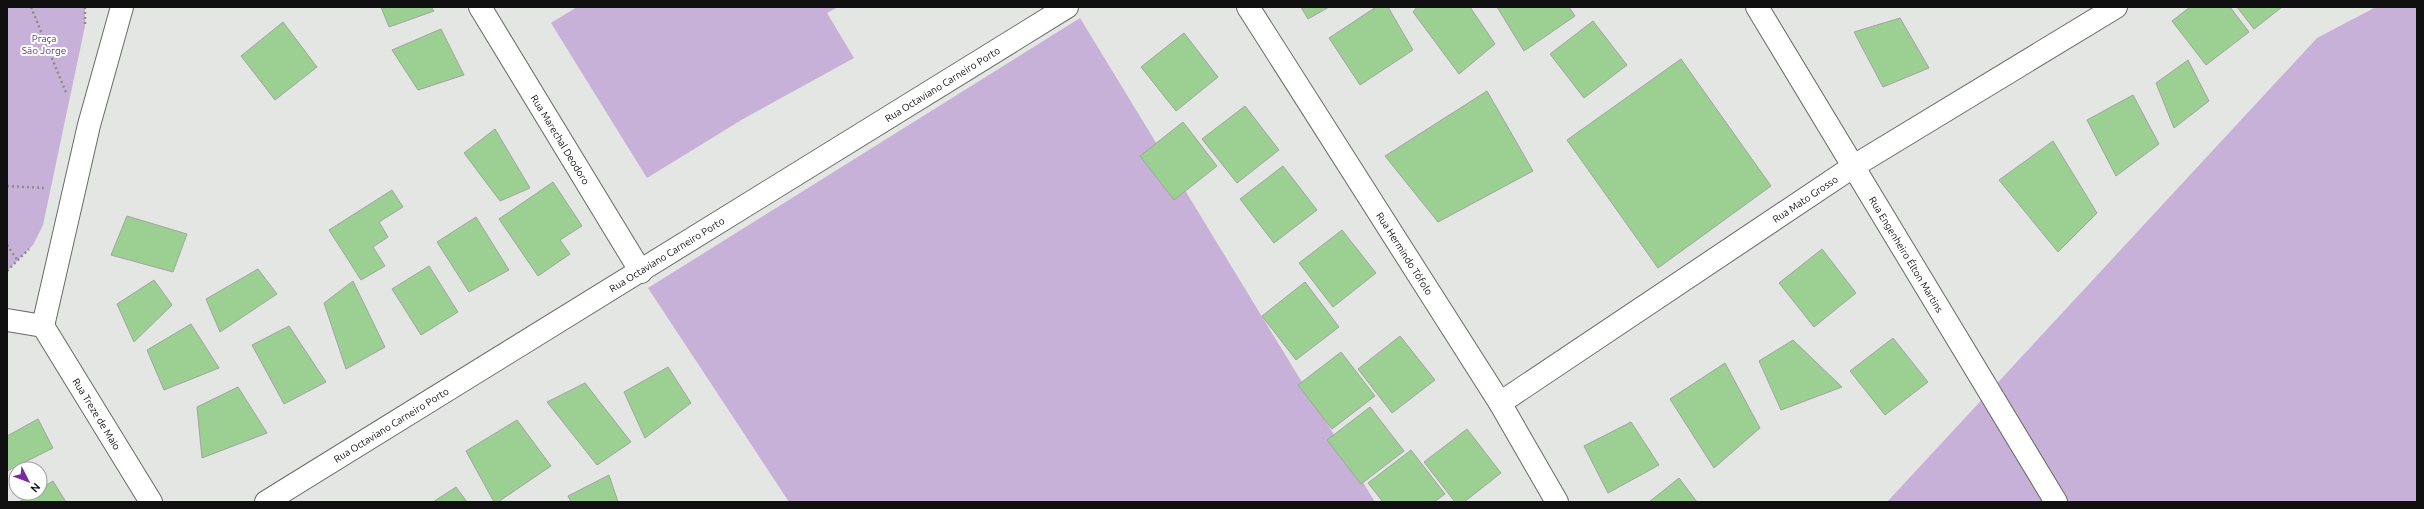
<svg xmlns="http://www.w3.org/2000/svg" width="2424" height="509" font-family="Ubuntu,sans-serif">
<rect width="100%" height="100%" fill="#e3e6e2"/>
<path fill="#c8b1d8" d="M7,7H85V26L43,225L33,245L7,271Z
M577,7H838L827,13L854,58L743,119L647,178L551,23Z
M2376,7H2417V502H1887L2317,38Z
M1080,18L1375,502H789L648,288Z"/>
<path fill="#9ccf92" stroke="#a1a4a1" d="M381,7H431L434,11L389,27Z
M1301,7H1329L1308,19Z
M1376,7H1388L1413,50L1360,85L1329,38Z
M1417,7H1470L1495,44L1459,74L1413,12Z
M1497,7H1569L1575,16L1524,51Z
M2190,7H2230L2249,32L2206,65L2172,21Z
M2237,7H2282L2254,29Z
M1900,18L1929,68L1883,87L1854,32Z
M1593,21L1627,65L1584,98L1550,54Z
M283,22L317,67L275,100L241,56Z
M441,29L464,75L418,90L392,50Z
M1184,33L1218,77L1176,111L1141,67Z
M1681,59L1771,186L1658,268L1567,140Z
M2188,60L2209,101L2174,128L2156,83Z
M1487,91L1533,171L1438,222L1385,156Z
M2133,95L2159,144L2116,176L2087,120Z
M1245,106L1279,150L1237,183L1202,139Z
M1183,122L1217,166L1174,200L1140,156Z
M495,129L530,188L500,201L464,153Z
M2053,141L2097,213L2058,252L1999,180Z
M1283,166L1317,210L1274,243L1240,199Z
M553,182L582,226L560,240L570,254L538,276L499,219Z
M392,190L403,207L379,222L388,237L373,247L385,266L361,280L329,230Z
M127,216L187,234L173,272L111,255Z
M476,217L509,270L469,292L437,242Z
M1342,230L1376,273L1333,307L1299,263Z
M1822,249L1856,293L1814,327L1779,283Z
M429,266L458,312L421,335L392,289Z
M258,269L277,294L220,332L206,299Z
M154,280L172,305L134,342L117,304Z
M353,281L385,347L346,369L324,303Z
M1305,282L1339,327L1296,360L1262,316Z
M191,324L219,368L164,390L147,350Z
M289,326L326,382L284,404L252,345Z
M1400,336L1435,380L1392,413L1358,369Z
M1893,338L1928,382L1885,415L1850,371Z
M1793,340L1842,387L1781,410L1759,361Z
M1341,352L1375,396L1332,429L1298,385Z
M1725,363L1760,428L1714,468L1670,399Z
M668,367L691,403L645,438L624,392Z
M585,383L631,442L597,465L547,402Z
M238,387L267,433L202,458L197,407Z
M1370,407L1404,451L1361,484L1327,440Z
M38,419L53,448L7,471V436Z
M517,420L551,466L498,502H494L466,451Z
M1631,422L1659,465L1608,493L1584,446Z
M1467,429L1501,473L1464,502H1455L1424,462Z
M1411,450L1445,494L1434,502H1383L1368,483Z
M609,475L618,502H571L568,496Z
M1679,478L1697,502H1649Z
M53,481L66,502H19L34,493H40V489Z
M456,487L467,502H433Z"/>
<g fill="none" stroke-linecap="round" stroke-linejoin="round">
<defs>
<g id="minor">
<path id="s1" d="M1248,7L1500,403L1557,502"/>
<path d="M7,320L43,326L89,125L122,7"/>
<path id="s2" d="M43,326L151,502"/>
<path id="s3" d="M1500,403L1854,166L2116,7"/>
</g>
<g id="tertiary">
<path id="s4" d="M480,7L641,272"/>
<path id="s5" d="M1757,7L2056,502"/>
<path id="s6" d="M266,502L1067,7"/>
</g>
</defs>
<use href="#minor" stroke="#686b67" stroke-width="24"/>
<use href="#tertiary" stroke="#686b67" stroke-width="24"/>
<path stroke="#8a8c89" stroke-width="2.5" stroke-dasharray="2 3" stroke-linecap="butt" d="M31,7L67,95
M85,7V24
M7,186L44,188
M7,245L18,261
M7,271L29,249"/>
<use href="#minor" stroke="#fff" stroke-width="22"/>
<use href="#tertiary" stroke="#fff" stroke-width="22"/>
</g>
<g text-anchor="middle" stroke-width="4" stroke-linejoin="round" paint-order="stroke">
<g font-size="10" fill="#62317d" stroke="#fff">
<text x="44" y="42">Praça<tspan x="44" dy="12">São Jorge</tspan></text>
</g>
<g font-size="10" fill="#0f100f" stroke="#fff">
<text dy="4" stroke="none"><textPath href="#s6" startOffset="795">Rua Octaviano Carneiro Porto</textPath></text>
<text dy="4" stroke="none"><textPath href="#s4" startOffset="155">Rua Marechal Deodoro</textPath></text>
<text dy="4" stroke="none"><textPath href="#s3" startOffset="367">Rua Mato Grosso</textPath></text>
<text dy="4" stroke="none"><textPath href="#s1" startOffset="292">Rua Hermindo Tófolo</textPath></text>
<text dy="4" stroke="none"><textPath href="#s5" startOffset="289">Rua Engenheiro Élton Martins</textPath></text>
<text dy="4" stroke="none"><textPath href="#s6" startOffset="471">Rua Octaviano Carneiro Porto</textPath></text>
<text dy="4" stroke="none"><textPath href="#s2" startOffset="103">Rua Treze de Maio</textPath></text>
<text dy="4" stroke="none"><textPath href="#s6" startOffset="147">Rua Octaviano Carneiro Porto</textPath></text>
</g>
</g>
<rect width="2424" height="509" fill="none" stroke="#0f100f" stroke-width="16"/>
<g transform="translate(28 481) rotate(132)"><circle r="19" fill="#ffffff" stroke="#9f9f9f"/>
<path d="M0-3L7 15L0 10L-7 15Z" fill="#782c9e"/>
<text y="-6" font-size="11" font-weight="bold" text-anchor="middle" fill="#0f100f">N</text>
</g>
</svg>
